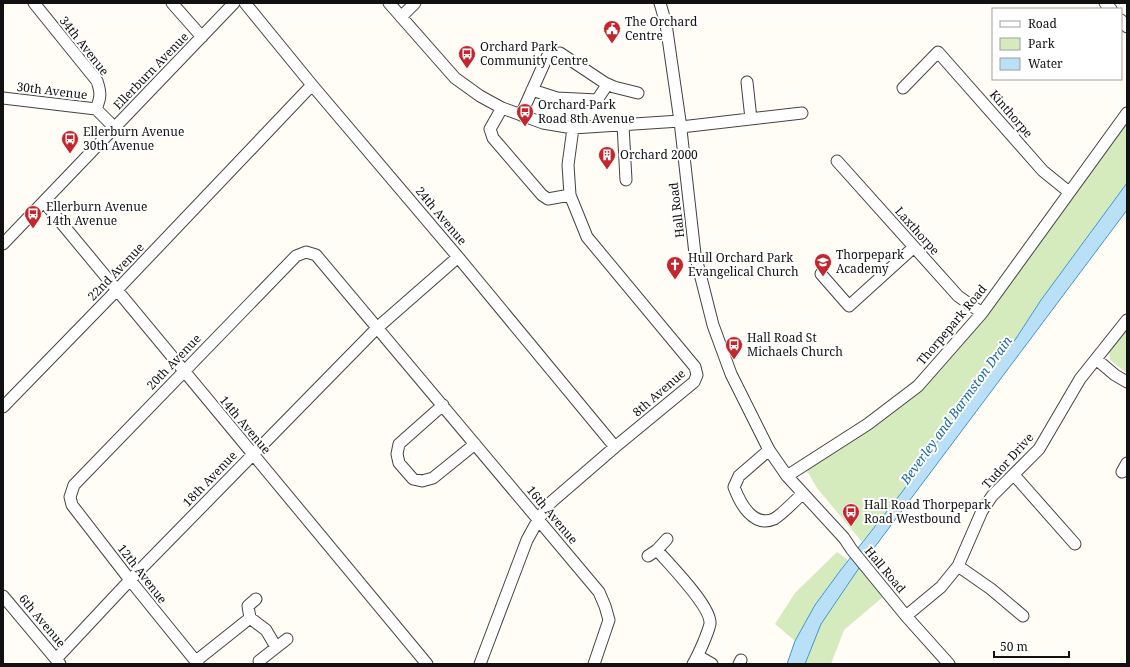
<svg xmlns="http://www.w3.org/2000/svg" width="1130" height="667" font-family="'Noto Serif',serif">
<rect width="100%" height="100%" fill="#fffdf5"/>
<path fill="#d5ebbd" d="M1127,117V183L1041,300L1015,340L997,360L979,388L956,415L902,492L862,542L817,488L802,462L866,417L912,382L970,322Z
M1125,331L1127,333V373L1110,360L1109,351Z
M837,552L848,560L815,605L795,641L775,624L795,593Z
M859,568L884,596L844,630L831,664H805L821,624Z"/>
<path fill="#b9e0f7" stroke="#3f96cf" d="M1127,183V210L859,568L821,624L805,664H787L795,641L815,605L840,571L902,492L956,415L979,388L997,360L1015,340L1041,300Z"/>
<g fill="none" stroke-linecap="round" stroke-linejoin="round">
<defs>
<path id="minor" d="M34,3L97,81C101,93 101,97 96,109
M172,3L202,37
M245,3L312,85L458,257L615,447
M389,3L455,78L480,96L502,108L543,123L573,128L680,121
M660,3L666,24L680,121L695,254L713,325L731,374L769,450L787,476L844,538L852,550L906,616L949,664
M1105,3L1111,9
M401,17L415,3
M1121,20L1127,27
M747,82L751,119
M903,88L938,52L1043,171L1069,192
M532,90L557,98L597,100L605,88V83
M3,98L96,109L115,128
M502,108L490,129L493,138L542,195L548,199L570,195
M521,115L547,57C550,53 555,54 560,53L605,83L614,87L638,93
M623,125L626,180
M681,127L802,113
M837,161L958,296L982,313
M44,202L427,664
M3,244L234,3
M821,274L849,306L914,247
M1096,359L1115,375L1127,382
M443,405L399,444L397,454L399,463L413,479L422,481L433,478L475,444
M3,407L116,291L312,85
M769,450L739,476L734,487C740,503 753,528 774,519C781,515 796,500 802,494
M1122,472L1127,463
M1014,475L1075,544
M787,476L868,424L918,386L982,313L1127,113
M657,550C669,564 712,607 710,624C708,633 698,656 693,664
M648,556L657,550L667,539
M958,566L991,589L1023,616
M3,596L60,664
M906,616L941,587L958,566L982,511L992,496L1039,449L1080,379L1127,320
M250,618L266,630L276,647
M698,656L712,664
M56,659L130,580L377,328L458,257
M196,661L250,618L248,606L256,599
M259,661L287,639
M198,664L130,580L72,505L70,497L74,485L296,256L306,252L316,255L599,592L605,606L609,620L594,664
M480,664L527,540L538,520L549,504L615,447L694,382L697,375L695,367L587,237L570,195L568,165L573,128
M739,664L741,660"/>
</defs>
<use href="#minor" stroke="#444" stroke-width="13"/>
<use href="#minor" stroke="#fff" stroke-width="11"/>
</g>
<defs>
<symbol id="civic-pin" viewBox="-11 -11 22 30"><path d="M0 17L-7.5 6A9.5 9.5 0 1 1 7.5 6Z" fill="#c4262e" stroke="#fff"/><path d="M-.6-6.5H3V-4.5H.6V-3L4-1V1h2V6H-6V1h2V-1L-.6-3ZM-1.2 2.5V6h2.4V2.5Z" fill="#fff"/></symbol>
<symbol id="bus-pin" viewBox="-11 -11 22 30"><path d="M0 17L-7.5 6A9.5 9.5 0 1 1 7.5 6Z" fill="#c4262e" stroke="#fff"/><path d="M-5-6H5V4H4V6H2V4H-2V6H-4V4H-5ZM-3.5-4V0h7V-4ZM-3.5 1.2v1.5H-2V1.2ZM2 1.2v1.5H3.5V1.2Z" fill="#fff"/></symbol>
<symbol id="building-pin" viewBox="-11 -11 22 30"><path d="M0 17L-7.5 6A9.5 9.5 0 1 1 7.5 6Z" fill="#c4262e" stroke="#fff"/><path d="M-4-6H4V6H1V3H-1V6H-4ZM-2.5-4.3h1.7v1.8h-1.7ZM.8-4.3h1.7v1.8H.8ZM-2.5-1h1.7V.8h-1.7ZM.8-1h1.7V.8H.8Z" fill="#fff"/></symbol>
<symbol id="school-pin" viewBox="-11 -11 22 30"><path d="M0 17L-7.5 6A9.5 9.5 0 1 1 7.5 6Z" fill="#c4262e" stroke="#fff"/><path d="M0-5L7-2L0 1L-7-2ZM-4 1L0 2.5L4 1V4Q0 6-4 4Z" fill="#fff"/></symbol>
<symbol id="church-pin" viewBox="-11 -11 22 30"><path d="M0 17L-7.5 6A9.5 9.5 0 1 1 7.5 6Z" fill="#c4262e" stroke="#fff"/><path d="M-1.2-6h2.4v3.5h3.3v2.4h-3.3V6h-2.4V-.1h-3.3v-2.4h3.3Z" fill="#fff"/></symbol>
</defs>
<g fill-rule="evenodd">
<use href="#civic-pin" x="602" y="19" width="20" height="27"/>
<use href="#bus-pin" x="457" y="44" width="20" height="27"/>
<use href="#bus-pin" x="515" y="102" width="20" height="27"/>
<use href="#bus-pin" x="60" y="129" width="20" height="27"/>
<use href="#building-pin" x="597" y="145" width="20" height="27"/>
<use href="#bus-pin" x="23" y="204" width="20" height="27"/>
<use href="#school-pin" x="813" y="252" width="20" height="27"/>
<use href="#church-pin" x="665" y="255" width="20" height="27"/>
<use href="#bus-pin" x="724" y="335" width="20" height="27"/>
<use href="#bus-pin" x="841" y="502" width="20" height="27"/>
</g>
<g text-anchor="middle" stroke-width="4" stroke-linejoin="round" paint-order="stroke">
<g font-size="12" fill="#111" stroke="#fff" text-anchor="start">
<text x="625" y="26">The Orchard<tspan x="625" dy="14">Centre</tspan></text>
<text x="480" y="51">Orchard Park<tspan x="480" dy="14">Community Centre</tspan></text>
<text x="538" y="109">Orchard Park<tspan x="538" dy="14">Road 8th Avenue</tspan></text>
<text x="83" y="136">Ellerburn Avenue<tspan x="83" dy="14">30th Avenue</tspan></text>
<text x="620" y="159">Orchard 2000</text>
<text x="46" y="211">Ellerburn Avenue<tspan x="46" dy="14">14th Avenue</tspan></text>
<text x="836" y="259">Thorpepark<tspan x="836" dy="14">Academy</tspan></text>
<text x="688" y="262">Hull Orchard Park<tspan x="688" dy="14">Evangelical Church</tspan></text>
<text x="747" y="342">Hall Road St<tspan x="747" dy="14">Michaels Church</tspan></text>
<text x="864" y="509">Hall Road Thorpepark<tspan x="864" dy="14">Road Westbound</tspan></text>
</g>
<g font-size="12" fill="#111" stroke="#fff">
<text transform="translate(84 46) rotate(52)" y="4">34th Avenue</text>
<text transform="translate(151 71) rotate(-46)" y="4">Ellerburn Avenue</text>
<text transform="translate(52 91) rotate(7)" y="4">30th Avenue</text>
<text transform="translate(1011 114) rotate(49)" y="4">Kinthorpe</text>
<text transform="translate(677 210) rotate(-97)" y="4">Hall Road</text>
<text transform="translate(441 216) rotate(50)" y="4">24th Avenue</text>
<text transform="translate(917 231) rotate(48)" y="4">Laxthorpe</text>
<text transform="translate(116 272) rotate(-46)" y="4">22nd Avenue</text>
<text transform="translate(952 325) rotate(-50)" y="4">Thorpepark Road</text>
<text transform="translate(174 362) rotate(-46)" y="4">20th Avenue</text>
<text transform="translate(659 393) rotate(-41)" y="4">8th Avenue</text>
<text transform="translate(245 425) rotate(50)" y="4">14th Avenue</text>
<text transform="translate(1008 461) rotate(-48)" y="4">Tudor Drive</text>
<text transform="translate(210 479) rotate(-46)" y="4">18th Avenue</text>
<text transform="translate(552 515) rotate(50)" y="4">16th Avenue</text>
<text transform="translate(885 570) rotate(50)" y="4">Hall Road</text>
<text transform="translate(142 574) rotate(52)" y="4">12th Avenue</text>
<text transform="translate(42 621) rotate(50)" y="4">6th Avenue</text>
</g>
<g font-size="13" font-style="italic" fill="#1768a6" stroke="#fff">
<text transform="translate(956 410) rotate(-54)" y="5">Beverley and Barmston Drain</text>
</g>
</g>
<rect width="1130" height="667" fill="none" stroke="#111111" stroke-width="8"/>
<rect x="992" y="8" width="130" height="72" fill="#ffffff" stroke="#a0a0a0"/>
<rect x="1000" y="21" width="20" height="6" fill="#ffffff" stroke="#a0a0a0"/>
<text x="1028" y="28" font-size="12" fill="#111111">Road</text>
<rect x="1000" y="38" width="20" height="12" fill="#d5ebbd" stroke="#a0a0a0"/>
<text x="1028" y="48" font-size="12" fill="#111111">Park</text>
<rect x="1000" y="58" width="20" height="12" fill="#b9e0f7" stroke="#a0a0a0"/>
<text x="1028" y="68" font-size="12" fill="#111111">Water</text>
<path d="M994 651v6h75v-6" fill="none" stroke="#111111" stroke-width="2"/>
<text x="1000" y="651" font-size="12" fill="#111111" stroke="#ffffff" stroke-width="3" paint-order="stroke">50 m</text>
</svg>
